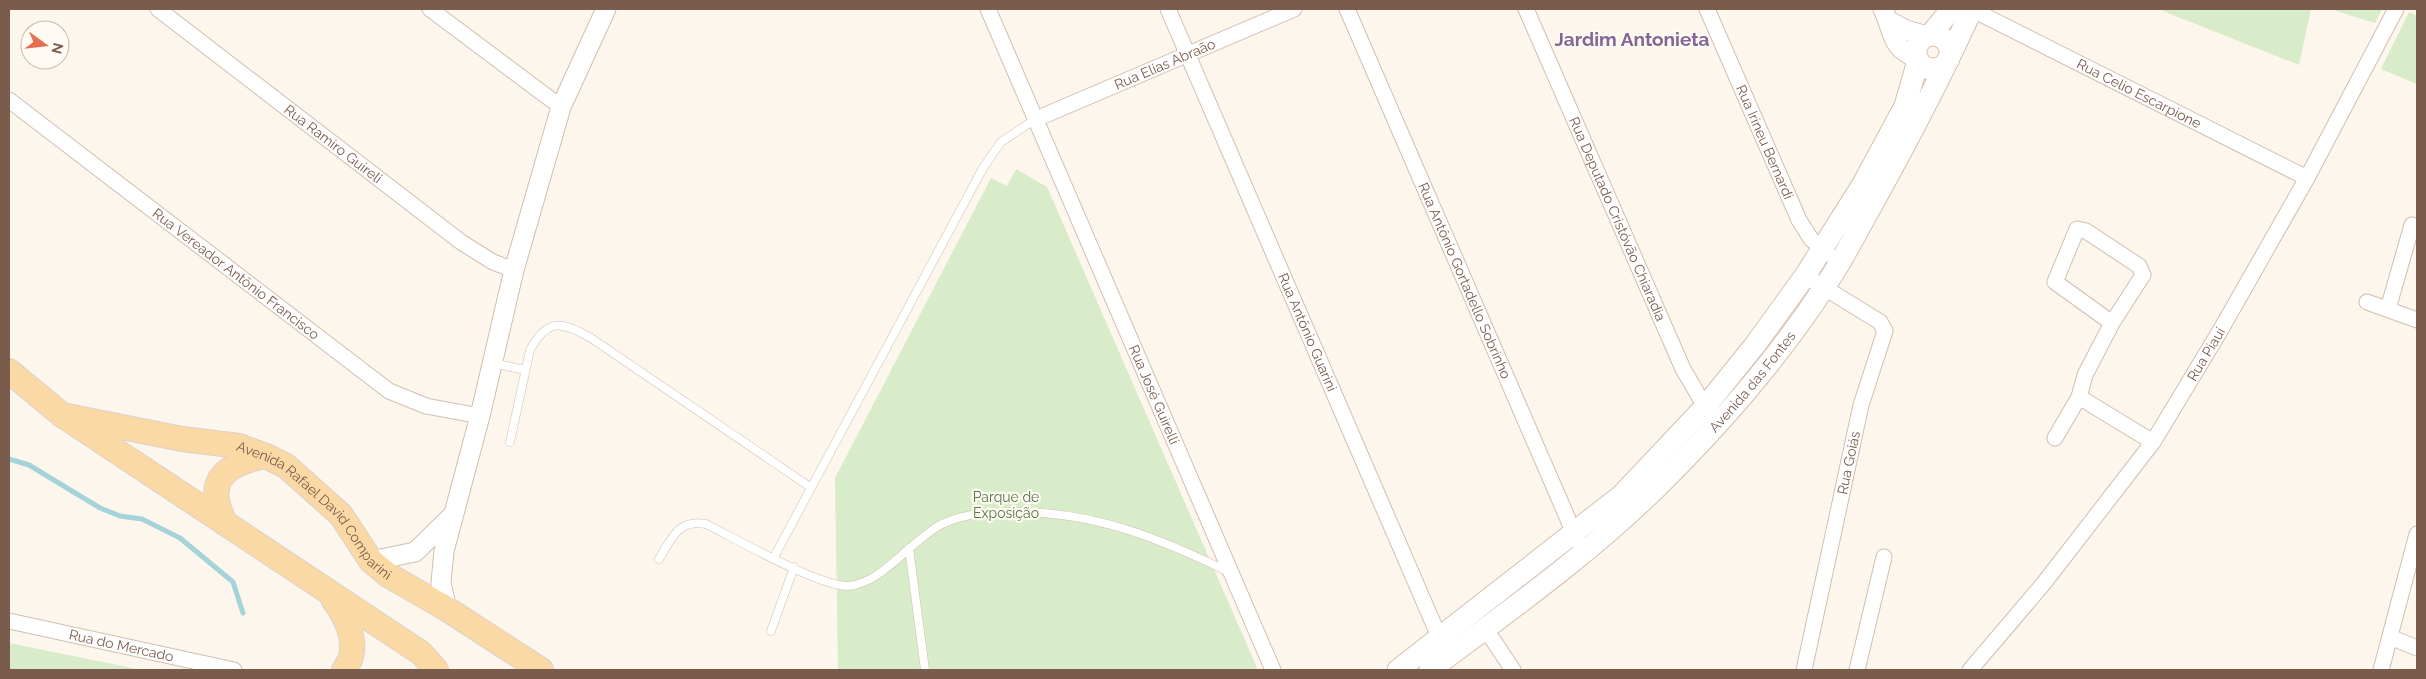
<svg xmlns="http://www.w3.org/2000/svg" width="2426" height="679" font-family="Raleway,sans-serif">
<rect width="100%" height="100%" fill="#fdf6ec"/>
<path fill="#d8ecc9" d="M2163,9H2311L2299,65L2163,11Z
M2330,9H2382L2375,23Z
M2409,12L2417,16V84L2381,69Z
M1016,169L1047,187L1258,670H838L835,478L991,178L1007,186Z
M9,643L142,670H9Z"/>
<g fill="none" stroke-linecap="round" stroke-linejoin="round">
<path stroke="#a5d3da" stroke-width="5" d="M9,459L29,465L100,508L120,516L142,519L180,538L233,582L243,613"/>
<defs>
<path id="service" d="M493,363L525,370
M510,442L530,350C548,317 562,322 591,338L810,487
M909,548L925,670
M774,557L983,168L1001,142L1036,119
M659,559C672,538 678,519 706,524C736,539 820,587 848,586C882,584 912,539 942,524C965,513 992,512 1016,512C1095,512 1159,538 1229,572
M771,631L794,567"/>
<g id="minor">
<path id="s1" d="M158,9L461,242L493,262L514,270"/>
<path d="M430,9L561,107"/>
<path id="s2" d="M988,9L1273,670"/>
<path id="s3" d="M1168,9L1443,646"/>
<path id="s4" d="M1347,9L1577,540"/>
<path id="s5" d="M1526,9L1683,369L1710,415"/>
<path id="s6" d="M1707,9L1799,220L1811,239L1828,254"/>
<path id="s7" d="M1971,9L2307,178"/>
<path id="s8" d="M9,100L389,391L426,406L480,416"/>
<path id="s9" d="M1036,119L1294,9"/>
<path d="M2367,302L2417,320"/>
<path d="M2388,309L2412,225"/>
<path d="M2079,397L2153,442"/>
<path d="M2055,438L2079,397L2085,375L2112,323L2143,275L2139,266L2086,231L2077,229L2055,282L2112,323"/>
<path id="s10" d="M9,621L234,670"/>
<path d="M1485,628L1513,670"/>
<path d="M2390,637L2417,648"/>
<path id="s11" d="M1804,670L1861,405L1885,331L1880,322L1815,282"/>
<path d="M1857,670L1884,557"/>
<path id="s12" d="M1970,670L2044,583L2153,442L2220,331L2307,178L2396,9"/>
<path d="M2381,670L2417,534"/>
</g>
<path id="tertiary" d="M1883,9C1894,32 1890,48 1917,58
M1889,21L1906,30L1927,36
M371,561L415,552L454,514
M447,609L441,583L444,551L480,416L514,270L561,107L606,9"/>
<g id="secondary">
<circle cx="1933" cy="52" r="17"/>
<path d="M1930,35L1952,9"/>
<path d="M1398,670L1622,495L1705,407L1755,345L1805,276L1863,184L1905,106L1918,61"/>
<path id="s13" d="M1430,670C1507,612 1588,555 1657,487C1717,428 1779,357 1825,286C1843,260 1857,231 1873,203C1908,140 1942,75 1972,9"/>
</g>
<g id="primary">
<path d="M9,371L62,415L421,653L436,670"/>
<path id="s14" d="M62,415L182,439L239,446L266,456L286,466L341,515L371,561L388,575L447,609L541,670"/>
<path d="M225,523C222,516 218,508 217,500C211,470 244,460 266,456"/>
<path d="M333,599C347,618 362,648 344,670"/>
</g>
</defs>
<use href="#service" stroke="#d1beb0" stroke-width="9"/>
<use href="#minor" stroke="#d1beb0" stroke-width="17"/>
<use href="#tertiary" stroke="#d1beb0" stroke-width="21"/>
<use href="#secondary" stroke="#d6c0b0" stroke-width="23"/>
<use href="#primary" stroke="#dad1cd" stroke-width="26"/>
<use href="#service" stroke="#fff" stroke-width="8"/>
<use href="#minor" stroke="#fff" stroke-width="15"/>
<use href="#tertiary" stroke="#fff" stroke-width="19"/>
<use href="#secondary" stroke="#fff" stroke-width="21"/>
<use href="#primary" stroke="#fbd9a5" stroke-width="24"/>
</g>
<g text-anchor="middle" stroke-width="4.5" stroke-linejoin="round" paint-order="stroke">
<g font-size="14" fill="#7a5c4d" stroke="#fffaf3">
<text dy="5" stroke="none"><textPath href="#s9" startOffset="140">Rua Elias Abraão</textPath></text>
<text dy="5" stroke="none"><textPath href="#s7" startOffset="188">Rua Celio Escarpione</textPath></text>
<text dy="5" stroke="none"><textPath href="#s6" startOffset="145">Rua Irineu Bernardi</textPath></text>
<text dy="5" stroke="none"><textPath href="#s1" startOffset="221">Rua Ramiro Guireli</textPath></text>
<text dy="5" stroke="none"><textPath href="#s5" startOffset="229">Rua Deputado Cristóvão Chiaradia</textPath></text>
<text dy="5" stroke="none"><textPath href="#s8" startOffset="286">Rua Vereador Antônio Francisco</textPath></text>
<text dy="5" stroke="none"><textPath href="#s4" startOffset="296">Rua Antônio Gortadello Sobrinho</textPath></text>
<text dy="5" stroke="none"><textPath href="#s3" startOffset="352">Rua Antônio Guarini</textPath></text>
<text dy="5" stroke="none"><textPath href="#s12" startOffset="395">Rua Piauí</textPath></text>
<text dy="5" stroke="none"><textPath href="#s13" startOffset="434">Avenida das Fontes</textPath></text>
<text dy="5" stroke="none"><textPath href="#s2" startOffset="420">Rua José Guirelli</textPath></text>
<text dy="5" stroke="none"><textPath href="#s11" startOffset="212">Rua Goiás</textPath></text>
<text dy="5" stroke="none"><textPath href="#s14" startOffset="281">Avenida Rafael David Comparini</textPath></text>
<text dy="5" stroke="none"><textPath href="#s10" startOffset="115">Rua do Mercado</textPath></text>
</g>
<g font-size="14" fill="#537a41" stroke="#fffaf3">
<text x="1006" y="502">Parque de<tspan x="1006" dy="16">Exposição</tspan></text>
</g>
<g font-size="19" font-weight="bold" fill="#846695" stroke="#fffaf3">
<text x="1632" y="46">Jardim Antonieta</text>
</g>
</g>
<rect width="2426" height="679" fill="none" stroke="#7a5c4d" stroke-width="20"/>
<g transform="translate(45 45) rotate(105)"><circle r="24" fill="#fffaf3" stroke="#cabbb1"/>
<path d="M0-4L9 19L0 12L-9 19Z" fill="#e76f51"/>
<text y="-8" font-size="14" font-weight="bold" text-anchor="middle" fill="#7a5c4d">N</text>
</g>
</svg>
